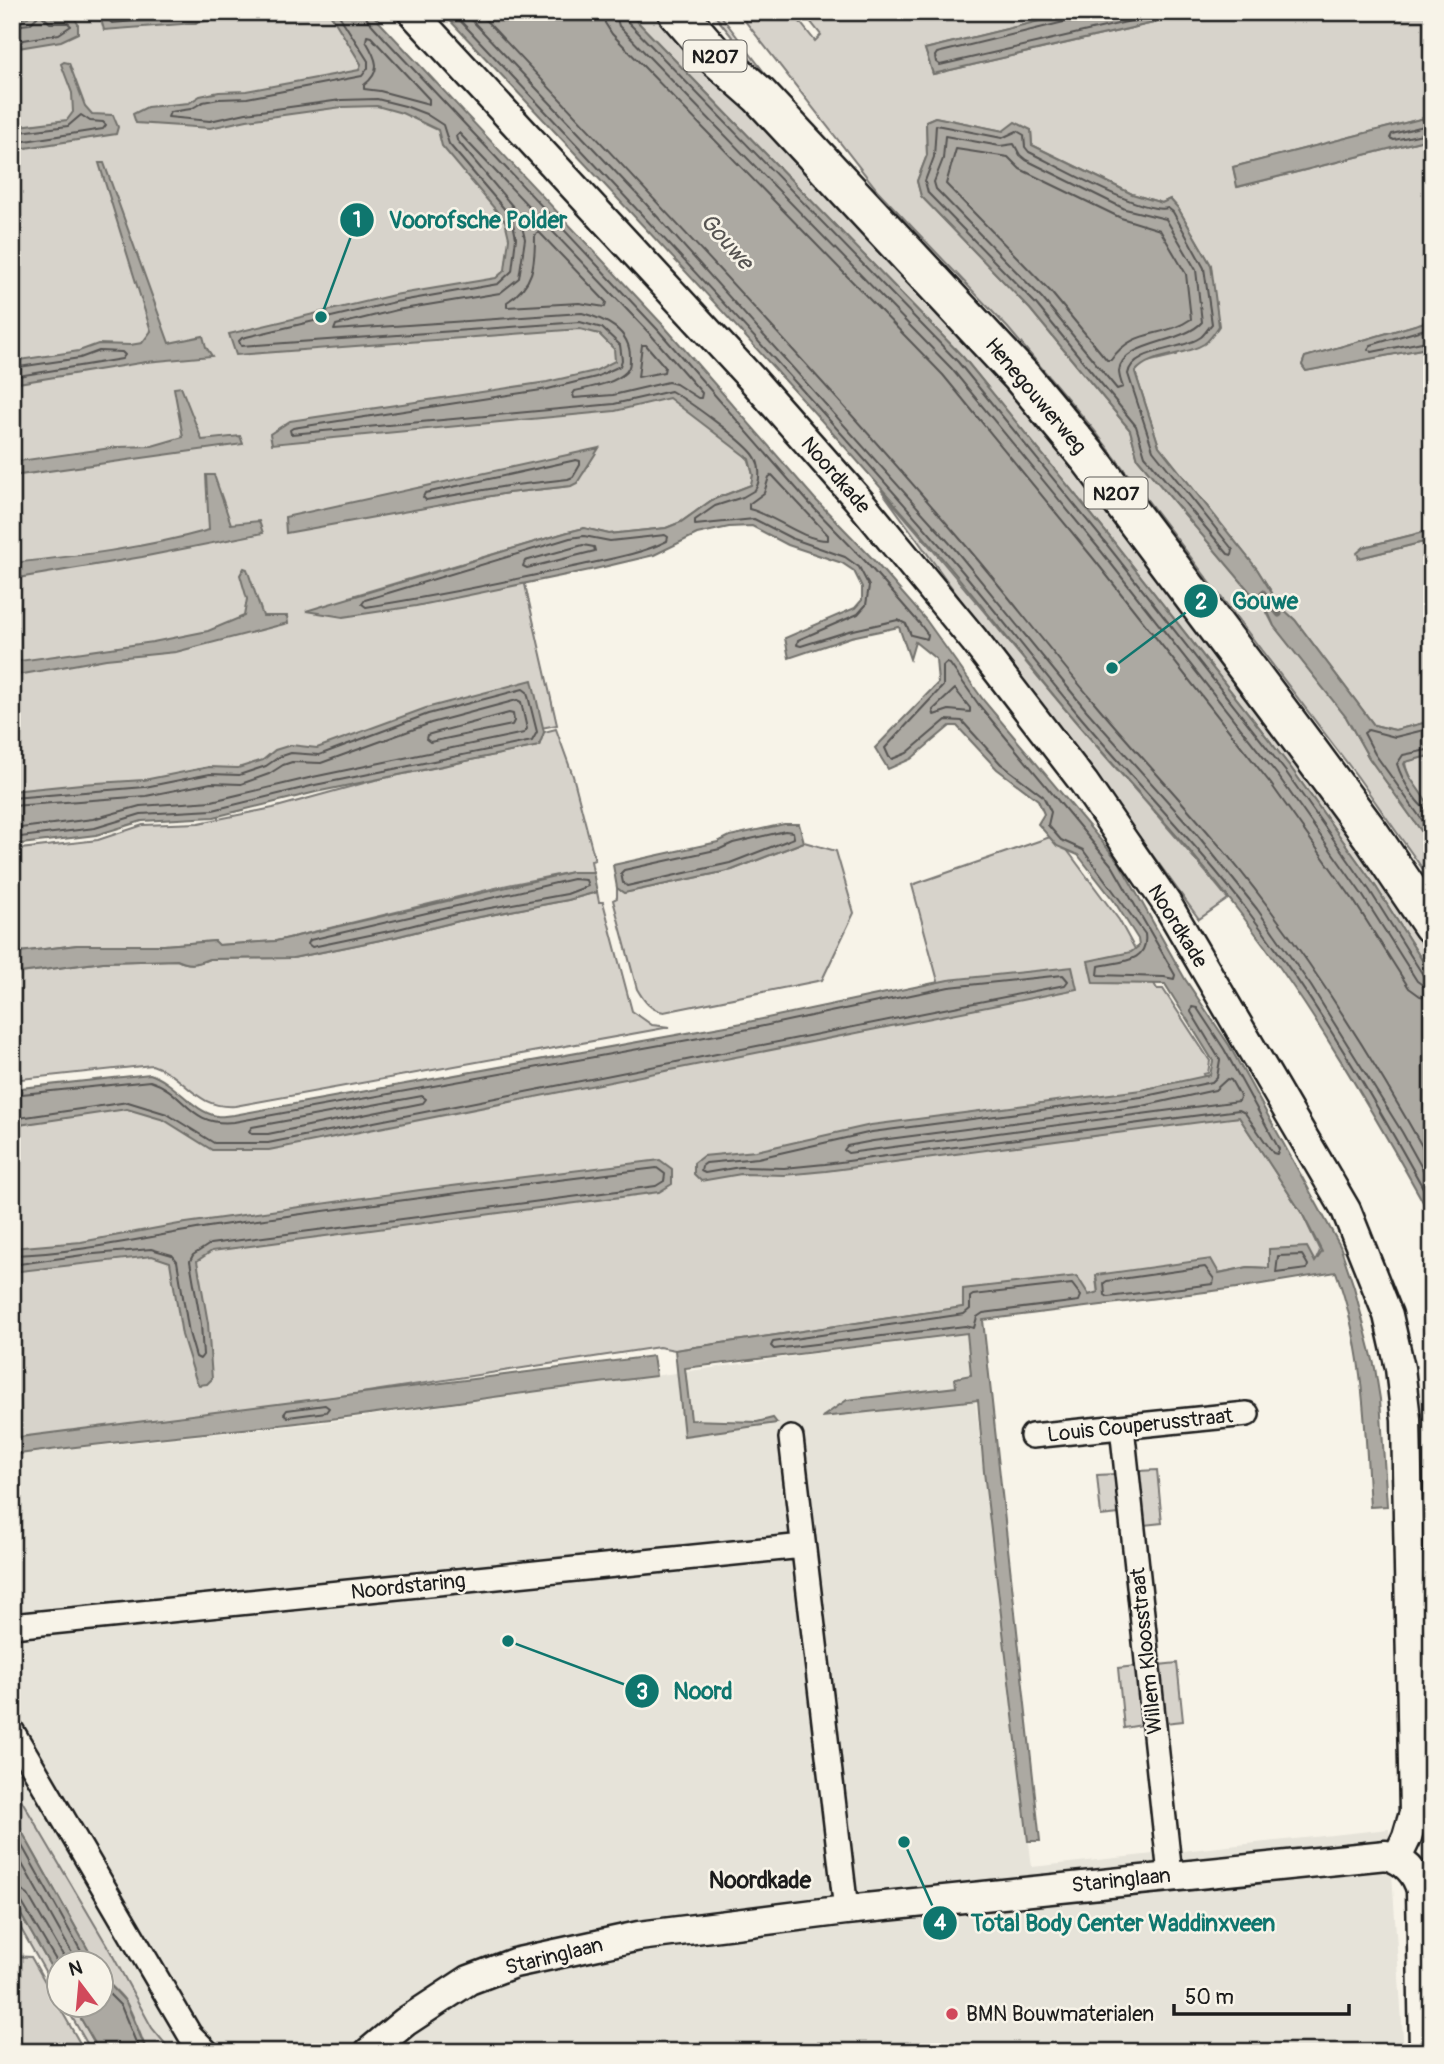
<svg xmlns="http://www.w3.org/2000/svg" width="1444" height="2064" font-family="Pangolin,sans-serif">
<rect width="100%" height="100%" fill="#f7f3e8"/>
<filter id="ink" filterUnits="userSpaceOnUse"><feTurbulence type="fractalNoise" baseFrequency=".0143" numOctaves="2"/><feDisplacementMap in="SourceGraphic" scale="14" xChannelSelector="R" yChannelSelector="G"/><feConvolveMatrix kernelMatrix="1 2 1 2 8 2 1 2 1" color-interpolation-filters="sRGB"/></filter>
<g filter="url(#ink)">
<path fill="#e6e3d9" d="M967,1332L1032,1867L1389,1829L1404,2052H144L102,1979V1962H92L12,1826V1455L319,1423Z"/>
<path fill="#d7d3cb" stroke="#7a7874" stroke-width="2" fill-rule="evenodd" d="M12,12H352L749,460L753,475L751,485L712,500L681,522L666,528L609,534L584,528L568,532L349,597L521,567L557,725L128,806L12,822ZM584,472L571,486L508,493L295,530Z
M628,12H662L966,338L1083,473L1406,911L1432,954V976L1376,887L1291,768L1113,541L963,357Z
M712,12H718L807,128L806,129Z
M738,12H792L815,41L821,35L803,12H1076L925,49L933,74L1201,12H1432V116L1233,167L1238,187L1432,138V320L1305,357L1302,365L1306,371L1432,347V530L1364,547L1359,558L1432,540V721L1395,730L1374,725L1295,620L1271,599L1272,593L1257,569L1159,446L1135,372L1143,363L1177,355L1211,265L1178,208L1170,199L1162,203L1132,194L1032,145L1031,130L1003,131L935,117L926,121L927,155L917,181L921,196L1030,309L1130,430L1138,459L1261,605H1263L1274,626L1346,717L1369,758L1432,846V882L1357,776L1094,430L1008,328L878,191Z
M881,490C948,565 1010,645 1076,722C1126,781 1179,838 1228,899L1199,919L1101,784L1059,735Z
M556,729L573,776L595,860L591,861L593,872H572L508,885L276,941L218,945L215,941L164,945H77L12,953V850L98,840L143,825L199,823L273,808L375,780L539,746L544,732Z
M1432,755V809C1422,795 1407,779 1405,762Z
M1056,835L1119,920L1157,989H1163L1210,1061L1208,1073L1204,1074L1228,1118L1239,1117L1303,1215L1320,1251L1315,1262L1269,1268L1248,1267L1218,1273L1096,1280L1098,1293L1089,1295L963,1300L964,1307L675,1350L659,1347L12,1447V1113L129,1097L233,1133L942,996L912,885Z
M804,842L836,851L854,913L822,980L664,1012C650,1010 644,1001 637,989L613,900L617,898V888L624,893L732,870Z
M597,892L599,902H603L632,1011L652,1025L670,1027L235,1106C194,1109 187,1076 152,1065L12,1080V974L103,962L177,960C190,966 197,964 209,959L293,958L395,937L459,921L568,900Z
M1157,1470L1162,1523L1144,1525L1138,1471Z
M1115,1474L1119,1514L1101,1516L1097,1475Z
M1177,1663L1183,1721L1165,1723L1159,1665Z
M1136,1666L1142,1725L1124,1728L1118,1668Z
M12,1784L108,1947L152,2028L172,2052H147C141,2036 135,2019 127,2004C118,1987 102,1986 102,1962H95L12,1814Z
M12,1899L59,1981V1996L12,1913Z
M12,1956L31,1957L85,2052H12Z
M65,2005H73L100,2052H92Z"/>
<path fill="#aca9a2" stroke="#72716c" stroke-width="2" d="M31,12H46L52,17L73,15L78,24V33L61,41L12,49V20L28,17Z
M105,12H255L195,23L104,30L101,19Z
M329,12H370L663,325L815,499L870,556L926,620L984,701L1119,862L1185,979L1229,1045L1340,1246L1354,1287L1375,1368L1380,1399L1387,1506L1370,1507C1365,1427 1364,1348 1336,1272L1237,1288L983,1320L1040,1841H1028L984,1472L978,1400L822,1417L847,1400L956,1387L955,1378L971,1375L967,1333L685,1368L691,1420L757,1422L773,1418L777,1423L684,1436L675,1350L963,1307V1289L1077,1276L1089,1295L1098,1292L1096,1275L1211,1259L1219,1273L1248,1267L1269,1268V1249L1307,1247L1315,1262L1322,1252L1303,1215L1239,1117L826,1171L784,1175L741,1174L701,1181L694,1174V1163L703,1156L756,1151L871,1125L1141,1090L1210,1075L1213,1061L1165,984L1093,983L1088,961L1131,952L1139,946L1138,939L1114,901L1078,855L1057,846L1038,824L1044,814L1038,800L997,769L957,726H950L911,759L888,769L875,748L938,683L936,659L915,642L910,659L899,627L851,637L789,658L785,638L855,608L862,600V587L854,571L842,563L788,545L752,526L729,527L697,534L654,555L595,569L416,606L343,617L306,611L568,532L584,528L609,534L666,528L681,522L712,500L751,485L753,475L749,459L669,398L615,411L272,444L270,434L290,421L547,382L595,371L615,361L614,349L599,334L580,329L236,355L229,334L394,295L496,278L505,270L509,238L505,221L442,146L438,130L402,113L377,106L342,107L247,120L210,128L136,123L133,114L147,107L189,103L200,96L219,92L246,91L359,70L361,64Z
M442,12H628L963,357L1113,541L1291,768L1376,887L1432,976V1218C1375,1115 1315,1012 1244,918C1192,849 1132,787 1076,722C1030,668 987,611 941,557C781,370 611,191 442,12Z
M1076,12H1201L933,74L925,49Z
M64,62L69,63L85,106L92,114L113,115L118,127L116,134L12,150V127L67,120L73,112L72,93L61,64Z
M1432,116V138L1237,187L1233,167Z
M935,117L1003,131L1015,122L1031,130L1032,145L1132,194L1162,203L1170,199L1178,208L1211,265L1219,326C1215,332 1210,340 1204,344C1183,357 1151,353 1135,372L1159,446L1257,569L1272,593C1271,599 1267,604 1261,605L1138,459L1130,430L1030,309L921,196L917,181L927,155L926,121Z
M99,163H104L169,343L203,336L206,347L212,356L146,362L12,384V361L79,351L98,344L130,345L142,343L151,331Z
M1432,320V347L1306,371L1302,365L1305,357Z
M181,387L202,440L240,436L243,444L12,476V462L118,447L152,446L183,437L174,388Z
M599,448L577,483L571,486L508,493L286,533L285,517Z
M206,475H214L231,524L259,521L263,533L142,557L12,579V563C78,556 145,548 209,530Z
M1432,530V540L1359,558L1357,553L1364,547Z
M244,568L247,569L263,616H287L288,623L176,652L106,659L12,676V662L153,642L208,631L244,616L247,599L240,575Z
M1276,605L1280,606L1295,620L1374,725L1395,730L1432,721V755L1405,762L1404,764L1409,776L1432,809V846L1369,758L1346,717L1274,626L1268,612Z
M532,680L544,732L539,746L316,792L214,817L142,821L96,835L12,845V791L81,784L144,780L209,767L238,768L263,760L275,750L291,745L317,748L426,708Z
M784,824H799L804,842L732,870L624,893L617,888L613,865L718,842L730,836Z
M572,872H593L597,892L568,900L459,921L395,937L293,958L209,959C197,964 190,966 177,960L103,962L12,974V953L77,945H164L215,941L219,945L276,941Z
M1072,967L1077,989L269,1150H212L164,1120L127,1109L12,1126V1089L150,1074C175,1082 193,1112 217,1116C222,1117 228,1115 234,1115L748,1022L948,980Z
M660,1160L672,1169V1184L659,1192L212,1251L197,1261L208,1323L212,1379L207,1384L199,1385L196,1380L182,1335L170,1262L152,1256L12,1272V1248L81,1242L179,1224L420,1190Z
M653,1356L656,1376C536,1390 417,1409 297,1423C202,1434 107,1442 12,1455V1438Z
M12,1814L95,1962H60L59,1981L12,1899Z
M102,1973L107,1982L126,2002L147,2052H100L73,2005L102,2004Z"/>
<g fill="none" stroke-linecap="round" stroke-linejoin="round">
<path stroke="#565452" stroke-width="2" d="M110,12L109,20L112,23L194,16L216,12
M337,12L368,61V68L362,76L247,98L219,99L203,102L191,109L170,112L168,117L210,121L246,113L341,100L377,99L405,106L426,114L443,125L449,144L512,218L516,238L512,271L498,284L395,302L242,338L239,341L241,346L580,322L602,328L620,345L622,360L620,366L596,377L548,389L293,428L290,430L291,434L614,404L671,391C690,402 740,438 753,454C761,464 761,481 755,490L743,497L715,506L695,520V525L754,519L791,538L845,557L859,567L869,586L866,605L858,614L798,640L797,645L801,646L849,631L898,620L906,624L911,635L927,639L928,635L920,624L865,561L810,504L658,330L384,38L367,19L365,12
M452,12C619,189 785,367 945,551C991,604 1033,660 1078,714C1134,781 1197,844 1250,914C1319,1005 1377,1104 1432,1204
M464,12L646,204L954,548L1087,711L1195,832L1257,909L1311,986L1402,1132L1432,1186
M478,12C642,186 806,359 961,540C1007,593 1049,650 1095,703C1151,770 1213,833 1266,904C1327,985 1382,1074 1432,1164
M604,12L605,23L612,34L943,375L1093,558L1271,784L1354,901L1409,988L1420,996L1432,998
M615,12L619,26L951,368L1101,551L1279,777L1363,896L1417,981L1424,986L1432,987
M623,12L626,20L958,362L1108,546L1286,772L1370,891L1423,975L1432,978
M1070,12L1069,18L1064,22L937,53L935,56L936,62L940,65L1170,12
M12,26L30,24L40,14L50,23H68L71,26L59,34L12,42
M367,36L371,37L429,99V104L380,91L364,89V85C383,71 376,58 366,41Z
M1432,124L1392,134L1390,138L1394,140L1432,132
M936,125L1002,138L1017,131L1024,135L1025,147L1029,152C1056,165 1143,215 1168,208L1173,212L1204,268L1212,324C1208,328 1205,334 1201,337C1182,351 1132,348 1128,374L1153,450L1233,550L1232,555L1228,554L1145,456L1136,426L1036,304L928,193L925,181L934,157Z
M12,133L68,126L81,115L90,121L103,122L106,125L103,129L12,143
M459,133L651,335L702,393L701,398H698L676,384L668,382L613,395L574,398L573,394L575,391C591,387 614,384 626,372C630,368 630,363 630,357C630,330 605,319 582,313L334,330L336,325L397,310L500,293L519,278L525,239L519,214L457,140L456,136Z
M945,136L1000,146L1014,144L1020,155L1026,160L1125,209L1166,219L1196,270L1202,322C1183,344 1122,341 1119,371C1119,376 1121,382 1123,387L1117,389L1042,298L936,189L934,182L943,159Z
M956,149L1008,157L1020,169L1121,218L1160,230L1186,274L1191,319C1163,339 1133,327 1111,360H1107L1050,291L946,184Z
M539,232L606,302L605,307L579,303L507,307V302C534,285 535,265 535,235Z
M1432,327L1371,345L1368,349L1372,352L1432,340
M642,345H646L665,367L664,372L638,377Z
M12,368L80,358L99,351L122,352L125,355L122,359L12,377
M576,460L580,461V465L573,477L568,479L507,486L426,500L423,497L425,493Z
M772,475L828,535V540C800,540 775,515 749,509V504L764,493L769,477Z
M665,535L668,537L667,541C639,555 604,560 573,567C505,582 436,596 366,607L362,604L365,600L570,538L584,536L610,541Z
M583,545L594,547L595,551L527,568L523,566L525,561Z
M946,663L950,664L979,705L1113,867L1175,975L1174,979L1164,977L1098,975L1099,966C1120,961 1149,963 1145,934L1083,850L1061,840L1048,825L1051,812L1043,796L1001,764L962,721L946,720L907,753L892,759L889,757L885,748L943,686V666Z
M955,689L970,708V712L949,710L934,715L933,710Z
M509,713L513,714L514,721L512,725L430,742L426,739L427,735L434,733Z
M1432,728L1395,737L1368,730L1364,733L1375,754L1432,834
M1432,749L1403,755L1397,764C1401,777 1418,810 1432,812
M12,798L145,787L210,774L239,775L266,766L279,757L291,753L319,755L428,714L523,689L527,692L537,732L532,741L315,785L213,810L141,814L95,828L12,838
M12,806L146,796L211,783L241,784L269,774L283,765L292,762L321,763L431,723L517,700L521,702L527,729L524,733L313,777L212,801L140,806L93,819L12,829
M785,831L793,832L794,838L730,863L627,886L623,883L621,873L624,870L720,849L733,843Z
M573,879L586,880L588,886L567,894L457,914L394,930L312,947L308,944L310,940Z
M1192,1007L1197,1008L1224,1049L1279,1149L1277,1154L1273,1153L1245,1113L1239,1110L825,1164L784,1168L740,1167L705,1173L701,1171L702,1166L706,1163L758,1158L872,1132L1141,1097L1212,1082L1217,1077L1220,1060L1191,1012Z
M1227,1079L1231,1080L1240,1096L1239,1101L848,1153L844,1150L847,1146L873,1141L1143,1106L1215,1090Z
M12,1095L150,1081C186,1092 188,1127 234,1122L749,1029L949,987L1063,975L1068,981L1065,985L268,1143H214L167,1114L128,1102L12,1119
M422,1096L426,1099L423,1103L268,1134H252L249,1131L252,1127Z
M12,1255C85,1253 157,1234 229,1224C371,1204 514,1185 657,1168L665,1174L664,1181L656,1186L210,1244L193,1255L190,1261L201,1324L203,1355L200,1359L196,1357L189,1333L177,1261L172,1255L151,1249L83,1255L12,1265
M1302,1255L1308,1265L1307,1269L1276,1273L1278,1256Z
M1205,1267L1214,1279L1213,1284L1108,1297L1105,1295L1104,1283L1107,1281Z
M1072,1284L1081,1296L1079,1301L983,1313L977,1317L974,1328L965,1326L774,1349L771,1346L773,1342L964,1314L970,1309V1297L973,1295Z
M325,1405L329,1408L326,1412L288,1417L284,1414L287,1410Z
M12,1828L87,1962
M12,1846L77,1962
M12,1888L21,1890L28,1895L67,1962
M12,1897L21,1901L60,1967
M102,1987L121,2006L140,2052"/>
<path stroke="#72716c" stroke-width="7" d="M1263,593L1279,614"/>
<defs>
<path id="minor" d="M1122,1427L1170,1875
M1032,1436L1247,1414
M791,1438L846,1910
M12,1626L803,1546
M12,1731L190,2035L207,2052"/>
<path id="tertiary" d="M412,12L751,378L856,497L974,640L1084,783L1167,904L1346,1210L1388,1315L1400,1368L1406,1419L1414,1813L1407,1837L1397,1858
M369,2052L405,2022L469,1980L514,1963L639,1936L846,1910L1386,1855C1405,1861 1416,1872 1421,1890L1424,2052"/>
<path id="primary" d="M677,12L717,58L759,95L1021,376L1089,458L1304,744L1371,835L1432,925"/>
</defs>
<use href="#minor" stroke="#1c1c1c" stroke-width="28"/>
<use href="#tertiary" stroke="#1c1c1c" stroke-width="33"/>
<use href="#primary" stroke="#1c1c1c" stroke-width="42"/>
<use href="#minor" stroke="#f7f3e8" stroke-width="23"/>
<use href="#tertiary" stroke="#f7f3e8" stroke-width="28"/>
<use href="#primary" stroke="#f7f3e8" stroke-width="37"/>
</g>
</g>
<circle fill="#d1495b" stroke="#f7f3e8" stroke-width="2.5" cx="952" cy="2014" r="7"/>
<g text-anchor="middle" stroke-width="5" stroke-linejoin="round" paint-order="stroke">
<g fill="#f7f3e8" stroke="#5e5c59" stroke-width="2">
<rect x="683.5" y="40.5" width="63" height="31" rx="5"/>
<rect x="1084.5" y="477.5" width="63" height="31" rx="5"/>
</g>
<g font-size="19" font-weight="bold" fill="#1c1c1c">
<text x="715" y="63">N207</text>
<text x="1116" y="500">N207</text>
</g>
<g font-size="21" fill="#1c1c1c" stroke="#f7f3e8">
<text transform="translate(1036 396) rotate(50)" y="7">Henegouwerweg</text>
<text transform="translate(836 475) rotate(49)" y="7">Noordkade</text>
<text transform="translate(1178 926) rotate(58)" y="7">Noordkade</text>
<text transform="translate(1140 1425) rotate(-6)" y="7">Louis Couperusstraat</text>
<text transform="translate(408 1586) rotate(-6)" y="7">Noordstaring</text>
<text transform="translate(1146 1651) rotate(-96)" y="7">Willem Kloosstraat</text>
<text transform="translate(1121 1880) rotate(-6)" y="7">Staringlaan</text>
<text transform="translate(554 1956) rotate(-14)" y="7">Staringlaan</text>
</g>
<g font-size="21" fill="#1c1c1c" stroke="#f7f3e8" text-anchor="start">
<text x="966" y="2021">BMN Bouwmaterialen</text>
</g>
<g font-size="23" font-style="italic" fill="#565452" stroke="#f7f3e8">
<text transform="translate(727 241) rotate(48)" y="8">Gouwe</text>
</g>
<g font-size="23" font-weight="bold" fill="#1c1c1c" stroke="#f7f3e8">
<text x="760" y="1888">Noordkade</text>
</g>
</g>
<path fill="none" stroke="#0f766e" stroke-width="2.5" d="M321 317L357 220M1112 668L1201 601M508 1641L642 1691M904 1842L940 1923"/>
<g fill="#0f766e" stroke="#f7f3e8" stroke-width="2.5">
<circle cx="321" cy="317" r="7"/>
<circle cx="1112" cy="668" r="7"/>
<circle cx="508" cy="1641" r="7"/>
<circle cx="904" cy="1842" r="7"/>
<circle cx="357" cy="220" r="18"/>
<circle cx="1201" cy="601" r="18"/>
<circle cx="642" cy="1691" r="18"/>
<circle cx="940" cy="1923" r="18"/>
</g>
<g font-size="21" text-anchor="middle" font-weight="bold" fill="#fff">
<text x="357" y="227">1</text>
<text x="1201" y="609">2</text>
<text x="642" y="1699">3</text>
<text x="940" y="1930">4</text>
</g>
<g font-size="23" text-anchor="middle" font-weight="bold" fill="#0f766e" stroke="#f7f3e8" stroke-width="5" stroke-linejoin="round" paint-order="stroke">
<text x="478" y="228">Voorofsche Polder</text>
<text x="1265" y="609">Gouwe</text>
<text x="703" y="1699">Noord</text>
<text x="1123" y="1931">Total Body Center Waddinxveen</text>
</g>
<rect width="1444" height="2064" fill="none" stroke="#f7f3e8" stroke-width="42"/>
<rect x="21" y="21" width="1402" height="2022" fill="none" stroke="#1c1c1c" stroke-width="2.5" filter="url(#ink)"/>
<g transform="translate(80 1984) rotate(344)"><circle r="33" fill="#f7f3e8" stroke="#9f9d96" stroke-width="2"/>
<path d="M0-5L12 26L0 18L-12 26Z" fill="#d1495b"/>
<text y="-10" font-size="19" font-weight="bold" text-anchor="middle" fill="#1c1c1c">N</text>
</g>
<path d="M1174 2004v10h175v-10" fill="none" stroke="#1c1c1c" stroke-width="3.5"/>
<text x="1185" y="2004" font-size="21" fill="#1c1c1c" stroke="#f7f3e8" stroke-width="5" paint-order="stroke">50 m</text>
</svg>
